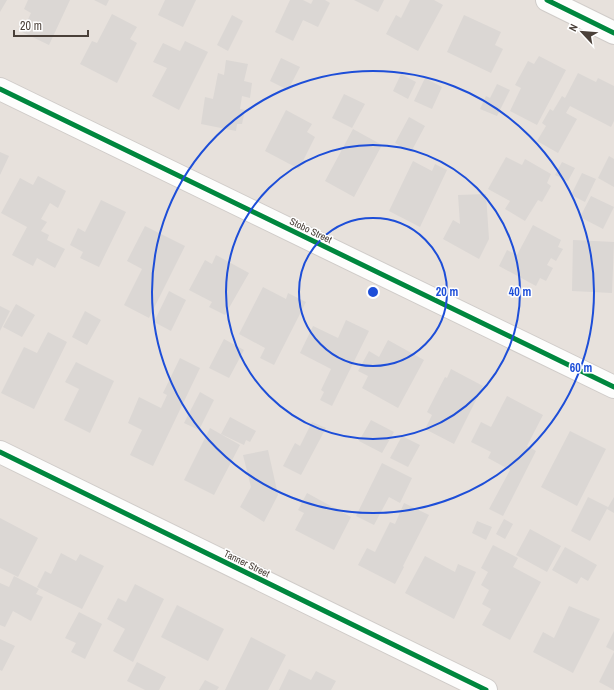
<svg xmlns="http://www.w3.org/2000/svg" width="614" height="690" font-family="'Archivo Narrow',sans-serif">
<rect width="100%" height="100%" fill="#f3f0ed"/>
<path fill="#e7e1dc" d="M0,0H614V690H0Z"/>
<path fill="#dbd7d4" d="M0,0H7L0,12Z
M28,0H70L49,45L22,32L31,13L24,9Z
M94,0H109L106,6Z
M165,0H196L183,27L158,15Z
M290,0H303L311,4L313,0H325L330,3L318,27L303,20L293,41L275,32Z
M354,0H384L378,12Z
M410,0H434L443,5L418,51L386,34L396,15L401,18Z
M112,14L137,27L130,39L137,43L117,83L80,64L92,41L97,43Z
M232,15L243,21L228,51L217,45Z
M464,15L501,32L495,45L503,49L491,73L447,52Z
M185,41L208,52L179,110L152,96L167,68L153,62L163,43L180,51Z
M539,56L566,70L537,125L510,111L521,88L515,85L528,61L534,64Z
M281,58L300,67L288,90L270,81Z
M226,60L248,64L244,81L252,83L250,98L242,96L240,109L245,110L242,124H237L236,131L201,124L205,97L213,99L218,73L224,75Z
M578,73L596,82L598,78L614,86V121L611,127L570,106L566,113L577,119L558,153L537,141L546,126L542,123L550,109L553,111L562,96L565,98Z
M401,74L416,82L408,99L393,91Z
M425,78L442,87L432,109L414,101Z
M497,84L510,90L497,116L480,109L486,96L490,98Z
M344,94L365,104L352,128L332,118Z
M286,110L312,124L307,132L315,137L299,169L265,151Z
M409,117L425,126L411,152L395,143Z
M353,129L382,145L354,197L325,181Z
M0,152L9,156L0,175Z
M609,156L614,159V187L598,178Z
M506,157L522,165L525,159L551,174L547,183L551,186L542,202L538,200L525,221L505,209L510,201L488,189Z
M413,161L432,171L435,164L447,170L420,227L389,211Z
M562,162L575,168L568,181L555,175Z
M582,173L596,179L585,202L571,195Z
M38,176L66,191L58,208L50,203L41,219L47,222L41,231L49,235L47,240L65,249L55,268L37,258L33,266L12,255L27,227L1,213L20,178L33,185Z
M486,194L489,239L479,259L443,239L453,220L460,224L458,195Z
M591,196L614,207L603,229L580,217Z
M101,200L126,212L99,267L80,258L83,252L70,245L78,228L85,232Z
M533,225L561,240L558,247L563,249L556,261L551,258L547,265L553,268L546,281L540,278L536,286L499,266L507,250L517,255Z
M145,226L185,246L149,318L124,305L142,269L127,261Z
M573,240L614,242L612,293L572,291Z
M216,255L249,273L225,315L209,307L212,302L189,290L205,260L212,264Z
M263,287L286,299L288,293L306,302L274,365L260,358L265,348L239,334Z
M169,291L186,300L171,331L154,322Z
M16,304L35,315L22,337L3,327Z
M0,306L10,311L0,331Z
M85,311L101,320L87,345L72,337Z
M346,320L369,331L332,406L320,400L324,392L321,390L331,369L300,353L313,326L338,338Z
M48,332L67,342L34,409L1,393L24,347L37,353Z
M224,339L244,350L229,378L209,368Z
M388,340L424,360L398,408L362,388L368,376L358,371L369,351L379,357Z
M180,358L200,368L153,466L130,455L142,430L128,423L139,397L161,408L167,395L163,393Z
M76,362L114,381L90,433L64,420L79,389L65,382Z
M451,369L483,386L454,444L425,429L432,415L427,412L445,377L447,378Z
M200,392L214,400L199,430L184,423Z
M507,396L543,415L527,446L536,451L503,516L489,509L510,470L488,458L491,452L471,442L481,422L491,427Z
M230,417L256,431L250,442L246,440L244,445L221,434Z
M371,420L394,432L382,453L359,441Z
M312,422L326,428L301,475L283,466L295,443L300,446Z
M210,428L240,445L214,495L184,480Z
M570,431L606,449L577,506L541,487Z
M402,436L420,445L408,467L390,458Z
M268,450L278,495L264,522L240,507L251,487L243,455Z
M382,463L412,478L400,503L389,497L374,525L356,516Z
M307,493L351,517L334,550L295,530L304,513L298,510Z
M588,497L608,507L590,541L571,531Z
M614,497V513L607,509Z
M404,503L429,515L403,566L404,567L395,584L358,565L367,548L375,552L390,522L395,524Z
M0,518L38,538L18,577L0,568Z
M504,519L513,524L505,539L496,534Z
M477,521L492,527L486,540L472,533Z
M530,529L561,546L547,572L516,555Z
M493,545L518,558L513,567L541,582L510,640L482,625L491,609L482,604L489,590L481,585L488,572L481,568Z
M565,547L597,565L588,581L581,577L577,584L552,570Z
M61,553L76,561L80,554L104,566L82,609L37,587L45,571L51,574Z
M425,556L455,572L458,564L476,572L454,619L405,593Z
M14,576L39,589L36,594L43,597L31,621L13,611L5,627L0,625V583L9,587Z
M135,584L164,599L133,662L113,651L125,629L107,619L118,598L126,602Z
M177,605L224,629L208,661L161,637Z
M569,606L600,619L573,673L533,652L543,632L554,638Z
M79,612L102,624L85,659L71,652L76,643L65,638Z
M614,631V651L606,647Z
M251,637L286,655L268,690H225Z
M0,639L15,646L2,671L0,670Z
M614,652V690L599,682Z
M137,662L166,677L159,690H145L127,681Z
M289,669L311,680L316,671L336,681L331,690H279Z
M205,680L219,687L217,690H199Z"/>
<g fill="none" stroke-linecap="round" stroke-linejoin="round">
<defs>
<path id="minor" d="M0,89L614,387
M0,452L486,690"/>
<path id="tertiary" d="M547,0L614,33"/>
</defs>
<use href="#minor" stroke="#d0ccc9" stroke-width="24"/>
<use href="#tertiary" stroke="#d0ccc9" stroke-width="24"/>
<use href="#minor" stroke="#fdfdfc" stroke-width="22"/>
<use href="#tertiary" stroke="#fdfdfc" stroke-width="22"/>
<defs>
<path id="cycleway" d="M547,0L614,33
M0,89L614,387
M0,452L486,690"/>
</defs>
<use href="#cycleway" stroke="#fff" stroke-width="8"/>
<use href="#cycleway" stroke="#00873e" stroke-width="5"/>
</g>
<g fill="none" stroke="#1d4ed8" stroke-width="2">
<circle cx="373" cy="292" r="74"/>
<circle cx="373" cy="292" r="147"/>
<circle cx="373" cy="292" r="221"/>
</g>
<g text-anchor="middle" stroke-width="3" stroke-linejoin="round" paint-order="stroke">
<g font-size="10" fill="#4a4039" stroke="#fff">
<text transform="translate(311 230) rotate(26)" y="4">Stobo Street</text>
<text transform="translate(247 563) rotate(26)" y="4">Tanner Street</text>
</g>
</g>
<circle cx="373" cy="292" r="6" fill="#1d4ed8" stroke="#fff" stroke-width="2"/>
<g font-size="12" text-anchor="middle" font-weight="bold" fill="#1d4ed8" stroke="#fff" stroke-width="3" stroke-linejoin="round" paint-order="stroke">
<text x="447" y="296">20 m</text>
<text x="520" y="296">40 m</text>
<text x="581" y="372">60 m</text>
</g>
<g transform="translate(582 32) rotate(296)" stroke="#ffffff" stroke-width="3" paint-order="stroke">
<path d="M0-3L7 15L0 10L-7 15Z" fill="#4a4039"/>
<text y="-6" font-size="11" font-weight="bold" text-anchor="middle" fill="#4a4039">N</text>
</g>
<path d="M14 30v6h74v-6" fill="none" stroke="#4a4039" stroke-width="2"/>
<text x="20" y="30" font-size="12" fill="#4a4039" stroke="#ffffff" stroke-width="3" paint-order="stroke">20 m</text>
</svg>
